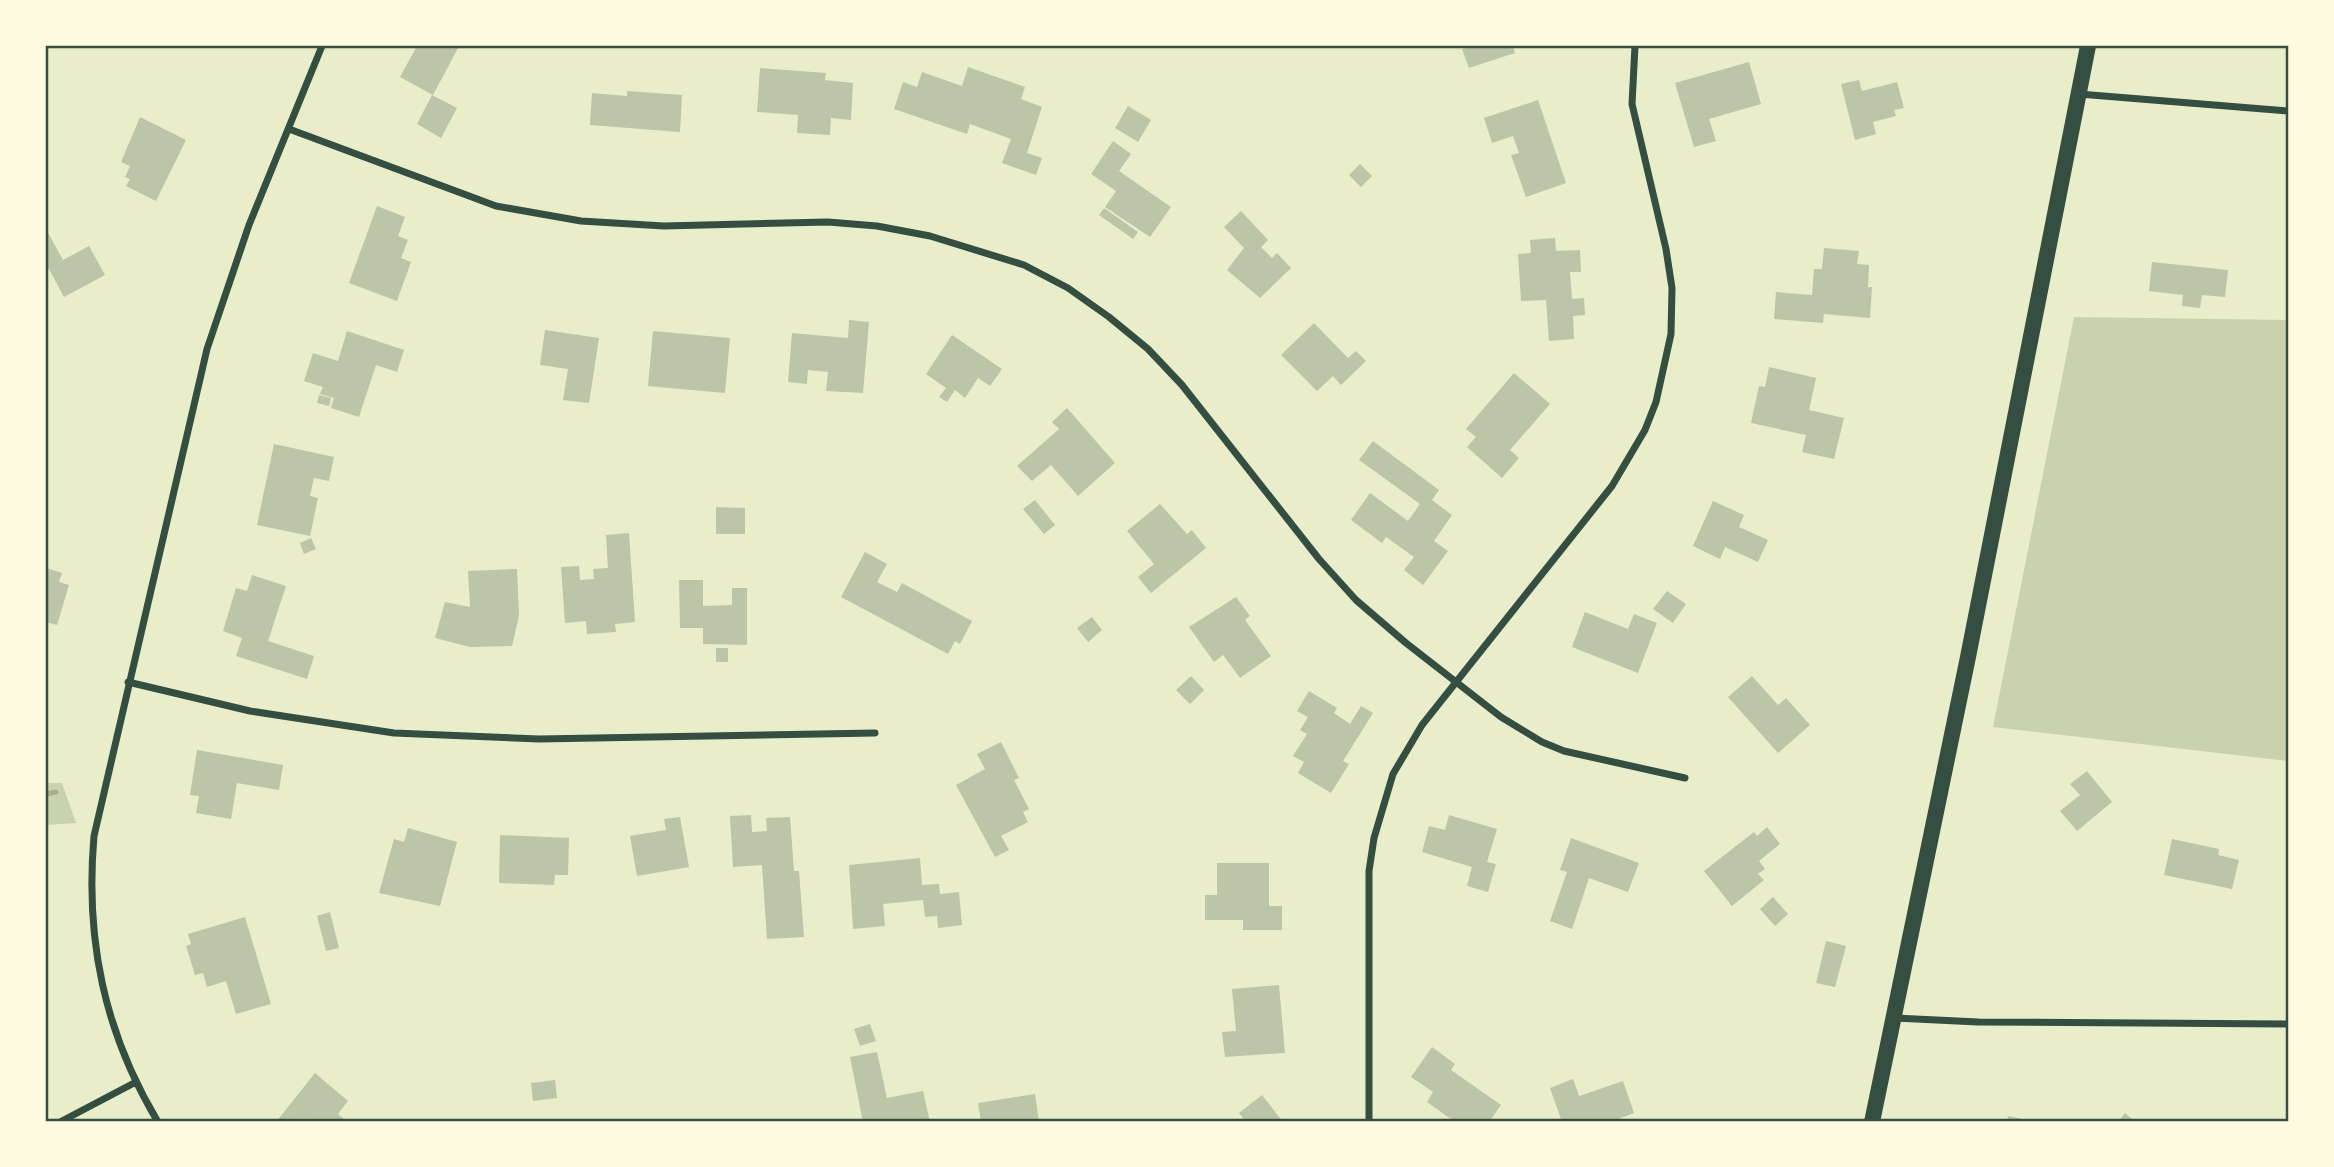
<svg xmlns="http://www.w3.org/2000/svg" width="2334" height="1167" font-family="'DM Sans',sans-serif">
<rect width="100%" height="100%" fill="#e9edc9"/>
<path fill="#cad2ad" d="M2074,317L2288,320V761L1993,727Z
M46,783H62L76,823L46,825Z"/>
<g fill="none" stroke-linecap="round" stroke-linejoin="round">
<path stroke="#a3b18a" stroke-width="5" d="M46,794L56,792"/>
</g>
<path fill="#bcc5a7" d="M417,46H453L458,48L433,95L400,77Z
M1473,46H1513L1515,53L1469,68L1462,49Z
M1749,62L1761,104L1709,119L1716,141L1694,147L1675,83Z
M968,67L1025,87L1021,99L1042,107L1027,153L1042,158L1036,175L1002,163L1011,139L970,124L967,134L894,109L903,82L917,87L922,72L962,86Z
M760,68L826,73L825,80L853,83L851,120L831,118L830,135L797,133L798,115L757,112Z
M1859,80L1862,91L1897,82L1904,108L1894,110L1896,116L1873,122L1876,134L1855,140L1841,84Z
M627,91L682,95L680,132L590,125L592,93L627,96Z
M432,95L457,108L441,138L417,124Z
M1538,100L1566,183L1526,197L1511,155L1519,153L1513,136L1492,143L1484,118Z
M1128,106L1151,120L1138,142L1115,128Z
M140,117L186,140L156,201L126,186L130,179L125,177L130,166L121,162Z
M1113,141L1131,154L1119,171L1171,207L1150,237L1105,207L1116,191L1091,174Z
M1360,164L1372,176L1361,187L1349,175Z
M377,206L405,217L398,236L408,240L401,258L411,262L397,301L349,283Z
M1104,208L1138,232L1133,239L1099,215Z
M1241,211L1268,240L1261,247L1272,258L1277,253L1291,268L1260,298L1227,270L1244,248L1224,227Z
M46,229L63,260L89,246L105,275L64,297L49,269L46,270Z
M1555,238L1556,251L1580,250L1581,272H1570L1572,299L1584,298L1585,315L1573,316L1574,339L1549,341L1546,300L1521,301L1518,254L1531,253L1530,240Z
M1824,248L1859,251L1857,264L1869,265L1868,287H1872L1870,318L1824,314L1823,323L1774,319L1776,292L1812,295L1814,269H1822Z
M2152,262L2228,270L2225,297L2202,295L2200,308L2182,306L2183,295L2149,291Z
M849,320L869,322L863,393L826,391L828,372L808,370L807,384L788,382L792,333L848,338Z
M1314,323L1348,358L1356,351L1366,361L1341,385L1333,376L1317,391L1281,355Z
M545,330L599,338L589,403L563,400L568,369L540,365Z
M347,331L404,350L397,372L376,365L359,417L331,408L334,398L320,394L323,387L304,381L313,353L338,361Z
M653,331L730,338L725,393L648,386Z
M952,335L1002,369L990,386L978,378L965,398L955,390L947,402L939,397L946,388L926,374Z
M1769,367L1816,378L1809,410L1844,418L1834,459L1802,452L1806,435L1751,423L1759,386L1765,387Z
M1514,373L1550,404L1510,450L1519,458L1502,478L1467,447L1476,437L1466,429Z
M319,395L331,398L329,406L317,403Z
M1067,408L1115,463L1078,496L1051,465L1032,481L1017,466L1059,429L1052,422Z
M1373,441L1439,490L1432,500L1452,515L1434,541L1448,551L1423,585L1404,570L1414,557L1386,537L1382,543L1351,520L1370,493L1408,521L1420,504L1359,460Z
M274,444L334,457L329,481L314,478L310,496L318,498L310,536L257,525Z
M1035,500L1055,525L1044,534L1023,509Z
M1713,501L1744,515L1739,527L1768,540L1758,562L1725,547L1720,559L1693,546Z
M1160,504L1187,534L1192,530L1206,548L1151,593L1138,577L1154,564L1127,531Z
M716,507L745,508V534H716Z
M629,533L635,622L615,624L616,632L587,634L586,621L565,623L561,567L579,566L580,580L594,579L593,569L608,568L606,535Z
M311,538L316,549L304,554L300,543Z
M865,552L887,564L877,582L897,592L902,583L972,621L960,644L955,641L948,654L841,597Z
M46,568L62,573L59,582L69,585L57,625L46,622Z
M517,569L519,616L512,646L470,647L435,638L445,602L470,607L468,571Z
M252,575L286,586L268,641L314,656L307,679L236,656L242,638L223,631L236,588L247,591Z
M679,580H703V606L732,605V588H747V645L703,644V628H680Z
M1667,591L1686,604L1673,623L1653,609Z
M1236,597L1250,616L1245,620L1271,656L1240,678L1223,655L1214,662L1189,627Z
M1585,612L1628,629L1634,614L1657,623L1638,673L1572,647Z
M1092,617L1102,630L1088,642L1077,628Z
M716,648H728V662H716Z
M1191,676L1204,690L1190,704L1176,690Z
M1752,676L1778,705L1786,698L1810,725L1778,753L1728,697Z
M1309,691L1337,708L1334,713L1350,724L1361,706L1373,713L1343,761L1349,764L1331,793L1298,773L1304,762L1293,756L1307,734L1300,730L1308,717L1297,711Z
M1001,742L1019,778L1014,780L1029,809L1023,812L1028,822L1001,836L1009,850L995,857L956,785L985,769L977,754Z
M197,750L283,765L279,790L237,783L231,819L196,813L199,796L190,795Z
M2087,771L2112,802L2077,831L2060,811L2080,795L2070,784Z
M751,815L752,832L767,831L766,818L790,817L794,871H799L804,937L767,939L762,865L733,867L730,816Z
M1449,815L1497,829L1487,862L1496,864L1488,892L1467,886L1472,867L1422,852L1429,826L1445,830Z
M680,817L689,867L637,876L630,836L666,830L664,819Z
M1767,827L1780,844L1759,861L1765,869L1758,874L1764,880L1732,906L1704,871L1754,832L1757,836Z
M408,828L457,842L440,906L379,893L394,839L404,842Z
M500,835L569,838L568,875H555L554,885L499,883Z
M1571,838L1639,863L1628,892L1589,878L1572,929L1550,921L1567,872L1560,870Z
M2172,839L2219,849L2218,855L2239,860L2232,889L2164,875Z
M920,858L922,885L939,884L940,894L959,892L962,925L938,928L937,916L925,917L923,900L883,904L885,926L853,929L849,865Z
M1217,863H1269V906H1282V930H1243V920H1205V895H1217Z
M1773,897L1788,914L1775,926L1760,909Z
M330,912L339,948L326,951L317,916Z
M245,917L271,1004L236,1014L226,981L207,987L203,973L195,975L186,946L191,944L188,934Z
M1826,941L1846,946L1835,987L1816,983Z
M1279,985L1285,1053L1225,1057L1222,1032L1236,1031L1232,989Z
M870,1024L876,1041L860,1046L854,1029Z
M1432,1047L1455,1064L1451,1070L1501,1105L1489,1122H1455L1427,1102L1433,1092L1411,1077Z
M877,1052L887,1098L923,1091L930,1122H863L850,1057Z
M315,1073L348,1101L338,1114L348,1122H308L304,1118L302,1122H276Z
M1573,1079L1579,1096L1623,1081L1634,1113L1618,1119L1619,1122H1562L1550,1088Z
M555,1080L557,1098L533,1101L531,1083Z
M1035,1094L1039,1122H981L978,1103Z
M1262,1095L1283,1122H1238L1243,1118L1239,1113Z
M2125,1113L2136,1122H2118Z
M2008,1116L2027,1120V1122H2007Z"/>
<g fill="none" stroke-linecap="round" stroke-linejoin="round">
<path stroke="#344e41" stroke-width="7" d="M2079,94L2288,111
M289,129L496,206L581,221L664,226L828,222L877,226L930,236L1024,265L1068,288L1109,317L1148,349L1182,385L1319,559L1356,600L1406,643L1501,717L1542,742L1564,751L1685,778
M128,682L250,711L394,733L539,739L875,733
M1895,1018L1978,1022L2288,1024
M60,1122L136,1082
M158,1122C104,1032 85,939 94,836L207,349L249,225L322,46
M1369,1122V871L1374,838L1393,774L1422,725L1612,486L1645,430L1656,402L1671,334L1672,288L1666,249L1632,104L1635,46"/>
<path stroke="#344e41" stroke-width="16" d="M1872,1122L1968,657L2088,46"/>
</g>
<rect width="2334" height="1167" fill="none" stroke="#fefae0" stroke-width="94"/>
<rect x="47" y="47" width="2240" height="1073" fill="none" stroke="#344e41" stroke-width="2.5"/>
</svg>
